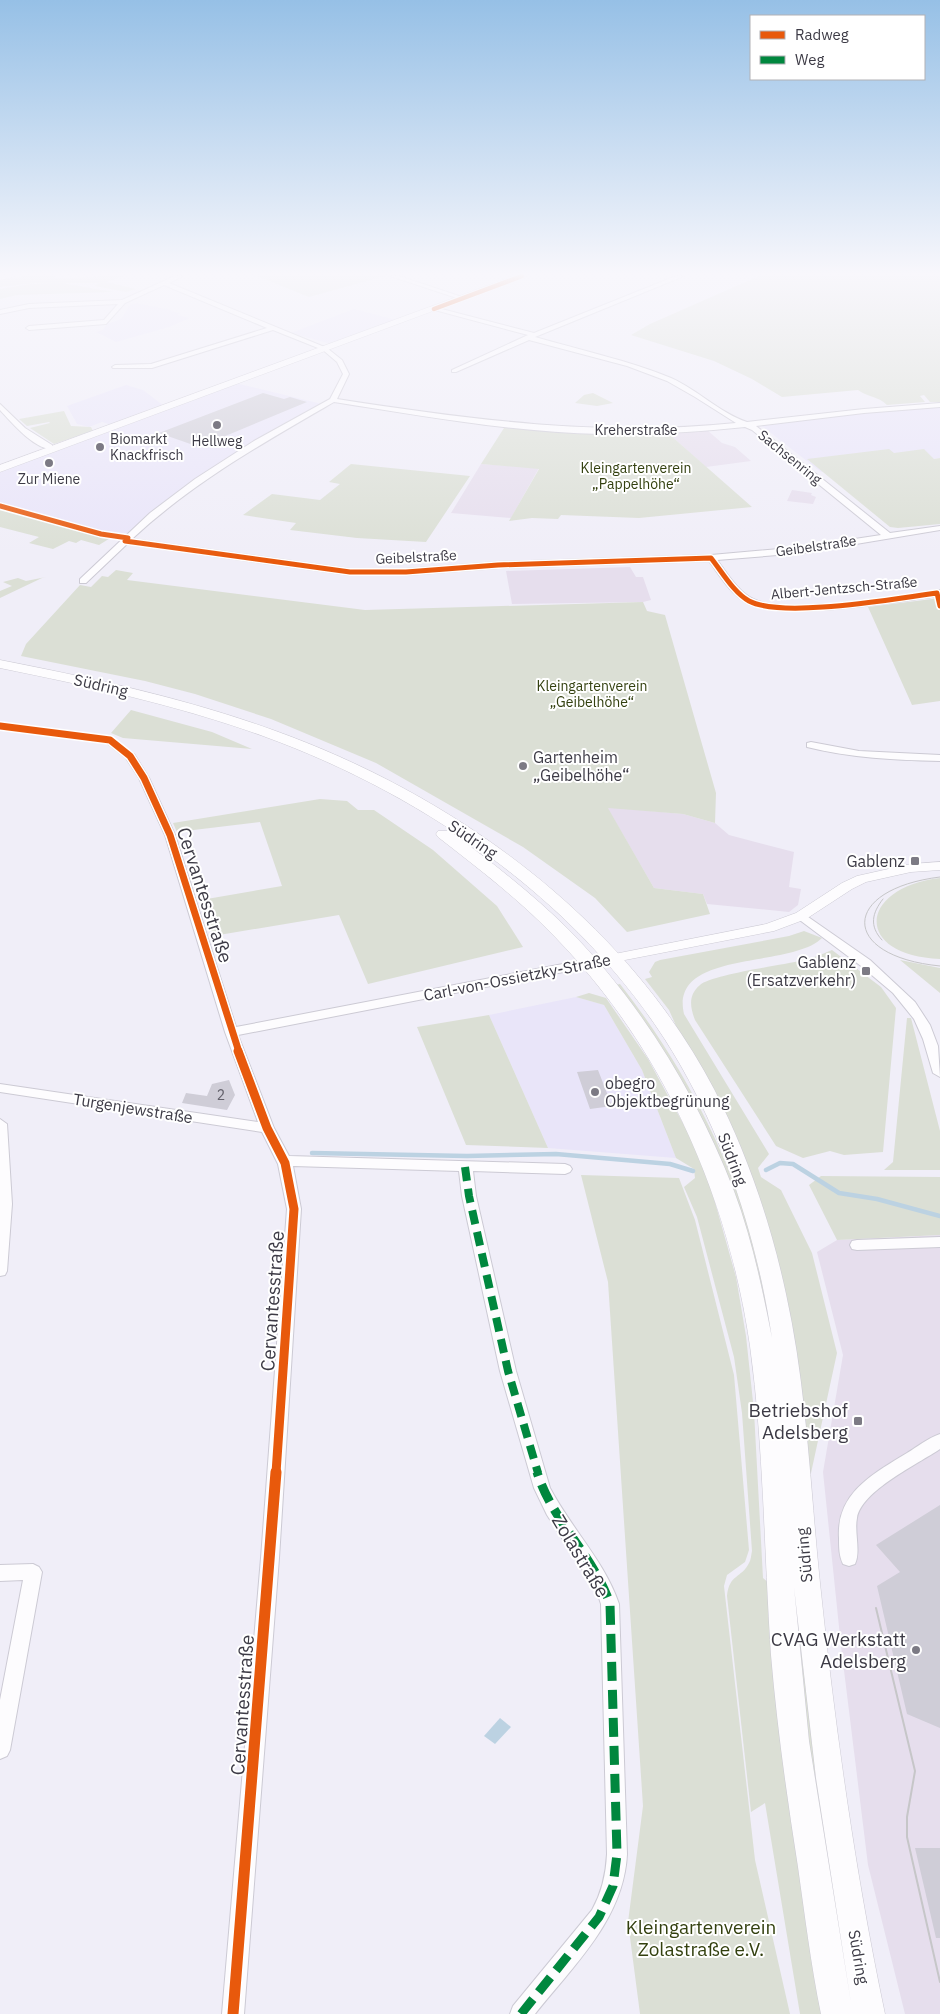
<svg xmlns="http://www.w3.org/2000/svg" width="940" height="2014" font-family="'IBM Plex Sans',sans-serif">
<rect width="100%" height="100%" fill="#f0eef8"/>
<path fill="#e9e5f9" d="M135,303L172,310L170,311L180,313L177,315L190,318L169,327L116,342L96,332L103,330L107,324L121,319L130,305Z
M354,309L396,320L331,344L291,333Z
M235,383L322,404L254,442L192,482L125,537L0,503V472Z
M126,385L143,390L164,406L112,425L102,422L89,427L77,424L67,406Z
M940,406V458L821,472L758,423Z
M576,997L604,1005L642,1070L676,1158L548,1148L489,1015Z"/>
<path fill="#e6deed" d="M707,430L722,443L735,447L751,461L706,467L669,434Z
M481,464L539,468L511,518L451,513Z
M792,490L812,493L811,495L816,497L813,504L787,501Z
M630,567L636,577H643L651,600L643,602L512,604L506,571Z
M607,807L683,814L715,823L729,835L794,852L789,887L801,889L798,905L789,912L707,904L703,894L654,888Z
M940,1235V2014H905L868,1865L841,1646L823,1472L843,1355L817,1252L837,1240Z"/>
<path fill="#dbdfd5" d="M28,276H54L55,278L124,276L106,282L136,289L126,292L95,286L99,283H34L0,287V279Z
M257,276H385L309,297Z
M759,276H940V402H930L924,395L920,396L925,402L887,405C878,396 867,397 858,390L782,397L752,379L714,361L631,335L650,324Z
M62,283L113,292L17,295L0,299V289L30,284Z
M593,393L613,403L597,406L575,403L584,395Z
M64,411L71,426L91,427L93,431L54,444L30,428L50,423L49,422L27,426L19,419Z
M504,428L621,435L669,434L752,507L639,518L561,515L558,519L532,518L509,521L539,469L481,464Z
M889,449L894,453L924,449L934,459L940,458V524L898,528L890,527L807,459Z
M351,464L470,476L426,542L357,538L290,530L296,523L243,515L272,494L320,500L340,484L329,482Z
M0,507L98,534L112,537L99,545L81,540L76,543L69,541L53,549L29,543L39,537L0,527Z
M116,570L133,573L127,580L365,610L643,602L647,611L665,615L716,793L715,823L683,814L608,808L654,888L703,894L710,914L627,932L595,898L523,847L376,763L271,719L195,694L145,681L21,656L26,644L80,585L91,587L102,576L108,577Z
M46,577L42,578L0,598V591L12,586L3,582L18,578L26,581Z
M940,598V701L912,705L868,607Z
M131,710L212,732L252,749L123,738L111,733Z
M320,799L347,801L358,810H374L433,850L497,906L523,947L368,984L339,915L213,936L201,900L282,886L260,822L177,832L173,823Z
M940,878V959C854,956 857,888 940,878Z
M804,931L822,938C791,969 669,949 684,1014L769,1154L758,1168L761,1177L781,1190L812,1253L837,1353L811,1473L808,1475L791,1330L681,1037L669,1010L645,979L652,977L649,972L655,962L660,960L789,936Z
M832,950L881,987L896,1008L883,1152L844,1155L830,1151L803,1158L776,1146L695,1020C690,1007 688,995 700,985C711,975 781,965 800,961C811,959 822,954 832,950Z
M900,960L940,968V993Z
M620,984C682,1063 727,1150 755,1245C764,1275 769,1308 775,1338L854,1995L848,2014L822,1863L755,1267L616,985Z
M589,993L606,998L648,1059L691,1138L711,1188L736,1277L746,1336L754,1411L763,1578L770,1584L824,2014H800L765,1803L751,1812L727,1596C729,1574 742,1578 749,1563C751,1560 751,1555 752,1551L742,1413L734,1357L697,1217L684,1187L695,1178L694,1169L676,1158L642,1070L604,1005L576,997Z
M489,1015L548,1148L466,1145L417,1027Z
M907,1018H911L940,1131V1170H884L893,1162Z
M581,1175L679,1178L695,1220L734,1375L749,1550L745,1562L727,1575L724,1586L755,1860L790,2014H640L628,1922L643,1806L608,1282Z
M821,1176L940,1177V1235L837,1240L809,1185Z"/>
<path fill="#bcd2e2" d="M500,1718L511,1727L495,1744L484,1736Z"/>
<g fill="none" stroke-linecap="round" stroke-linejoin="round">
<path stroke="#bcd2e2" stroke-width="4.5" d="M312,1153L467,1156L556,1154L670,1164L693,1171
M766,1170L780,1163L793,1164L839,1193L877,1199L940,1216"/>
</g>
<path fill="#cfcdd7" d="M263,393L284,399L290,397L307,402L199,447L159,433Z
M598,1070L612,1106L590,1109L577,1072Z
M229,1080L235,1095L227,1110L182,1103L186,1093L207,1096L212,1084Z
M940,1505V1728L907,1714L877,1586L900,1572L876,1545Z
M915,1848H940V1938H936Z"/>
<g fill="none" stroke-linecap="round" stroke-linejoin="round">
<defs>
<path id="minor" d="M175,276H183L169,283L327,348L342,360L349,374L337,399C473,420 599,437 736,423L695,397L667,381L627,366L529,340L456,372H452V370L528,335L431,309L434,307L534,333L676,276H684L535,337C580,350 627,360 671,378C698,390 720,413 747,422L864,409L940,403V407L864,413L756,426L890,533L940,526V530L802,553L717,560C727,573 738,592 753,599C786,616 900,595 940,590V596C896,601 784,622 747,603C731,595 719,574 709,561L498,568L406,575H350L127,544L86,583H80V579L150,513L195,479L254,441L330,399L343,374L337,362L323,350L273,330L152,368H113L112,367L115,365L151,364L267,328L164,285L125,303L106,324L29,330L26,328L29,326L104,320L118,304L29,308L0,314V310L29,304L122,300ZM334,402C423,416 512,432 601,434C650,435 697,432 745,427L752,430L881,535L802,547L711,555L498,562L406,569H350L132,539C192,483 263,443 334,402Z
M390,276H399L465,298L460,299Z
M0,404L25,428L52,445V449C35,450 11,422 0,410Z
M0,723L110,737L134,754L149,778L175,835L236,1027L589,959L595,963L589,967L238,1035L274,1128L289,1156L565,1164L570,1166L572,1169L570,1172L565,1174L473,1171L476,1196L516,1371L550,1488C571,1528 605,1562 619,1604L627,1854C624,1919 573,1966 535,2014H510L513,2006L592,1910C602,1892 606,1874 607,1854L601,1604L597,1592L547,1515L534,1488L500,1371L462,1196L459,1171L293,1166L301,1209L279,1558L244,2014H222L261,1558L287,1209L278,1164L262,1132L0,1092V1084L258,1122L225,1032L165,835L139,778L126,758L107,743L0,729Z
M811,742L859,751L940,755V761C895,760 851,758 807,747V743Z
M801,912L870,960L915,1002L930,1025L938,1046L940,1077L933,1073L923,1039L914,1019L893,993L861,966L797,918L795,916Z
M0,1119L7,1124L12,1204L7,1271L5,1275L0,1276Z
M940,1237V1247L857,1250L852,1249L850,1245L852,1241L857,1240Z
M940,1434V1449C918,1464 861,1491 857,1518C854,1532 861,1551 855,1564L849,1566L843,1564C839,1556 839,1547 839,1538C836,1493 873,1474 907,1453C917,1447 928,1438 940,1434Z
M33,1564L39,1567L42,1572L10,1750L7,1756L0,1759V1700L23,1580L0,1581V1565Z"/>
<path id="tertiary" d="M0,276H16L0,280Z
M940,862V870L911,872L866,882L852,889L806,919L774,931L589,967L582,963L589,959L766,924L796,913L842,883L857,876L911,864Z"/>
<path id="primary" d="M514,276H527L0,472V465Z
M0,660C92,678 184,698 273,730C452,794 624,917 714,1089C747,1153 771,1224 786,1294C807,1389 810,1487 820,1583C835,1727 855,1872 885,2014H821C811,1965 805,1916 798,1867C787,1797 777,1726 771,1655C764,1552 764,1448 750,1346C728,1195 663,1048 556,938C520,900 479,869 438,837L436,834L438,831H450C491,862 532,893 569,930C641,1003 697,1095 734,1191C752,1239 762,1288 772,1338C758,1244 728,1148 681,1066C592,910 429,796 263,736C177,705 89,686 0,668ZM794,1587L816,1778L851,2003L809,1741Z"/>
</defs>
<use href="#minor" stroke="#cccad4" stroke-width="2"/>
<use href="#tertiary" stroke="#cccad4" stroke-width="1"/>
<use href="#primary" stroke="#cccad4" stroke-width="1"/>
<use href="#minor" fill="#fdfcfe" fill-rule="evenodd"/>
<use href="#tertiary" fill="#fdfcfe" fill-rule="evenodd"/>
<use href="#primary" fill="#fdfcfe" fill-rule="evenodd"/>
<path stroke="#c6c6c8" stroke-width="1" d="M940,877C841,889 838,956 940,966
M882,940C869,926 872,913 883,899"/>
<path stroke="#c6c6c8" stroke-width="2" d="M876,1608L915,1771L907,1817V1837L940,1982"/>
<path stroke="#00873e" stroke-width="8" stroke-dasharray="14 8" stroke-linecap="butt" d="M465,1167L469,1196L508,1371L538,1473"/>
<path stroke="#00873e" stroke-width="9" stroke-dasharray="19 9" stroke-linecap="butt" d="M521,2014L599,1917L613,1886L617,1854L610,1604C594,1556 552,1521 537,1472"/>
<defs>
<path id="cycleway-far4" d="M434,309L522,276"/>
<path id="cycleway-far3" d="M0,506L101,534L128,538
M125,541L350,572H406L498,565L711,558C722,572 734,593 749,601C783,619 897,598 937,593L940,606"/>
<path id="cycleway-far2" d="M0,726L110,740L130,756L144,778L170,835L239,1052"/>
<path id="cycleway-far1" d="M238,1051L267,1128L285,1163L294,1209L276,1473"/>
<path id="cycleway" d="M233,2014L276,1472"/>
</defs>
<use href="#cycleway-far4" stroke="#fff" stroke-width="6"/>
<use href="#cycleway-far3" stroke="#fff" stroke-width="8"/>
<use href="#cycleway-far2" stroke="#fff" stroke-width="10"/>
<use href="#cycleway-far1" stroke="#fff" stroke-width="12"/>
<use href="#cycleway" stroke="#fff" stroke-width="14"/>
<use href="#cycleway-far4" stroke="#e8590c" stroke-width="4.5"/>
<use href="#cycleway-far3" stroke="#e8590c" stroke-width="5"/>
<use href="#cycleway-far2" stroke="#e8590c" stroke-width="7"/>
<use href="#cycleway-far1" stroke="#e8590c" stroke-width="9"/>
<use href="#cycleway" stroke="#e8590c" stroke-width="11"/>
</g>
<linearGradient id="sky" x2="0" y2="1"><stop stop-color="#96c0e6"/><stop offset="0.49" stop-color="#f8f7fc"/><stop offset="1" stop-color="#f8f7fc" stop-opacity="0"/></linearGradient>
<rect width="940" height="558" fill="url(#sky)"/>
<g fill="#7c7a84" stroke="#fff" stroke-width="2">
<circle cx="217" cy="425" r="5"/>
<circle cx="100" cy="447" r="5"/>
<circle cx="49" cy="463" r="5"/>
<circle cx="523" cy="766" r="5"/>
<rect x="910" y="856" width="10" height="10" rx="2.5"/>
<rect x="861" y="966" width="10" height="10" rx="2.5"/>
<circle cx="595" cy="1092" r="5"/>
<rect x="853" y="1416" width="10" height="10" rx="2.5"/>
<circle cx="916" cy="1650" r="5"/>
</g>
<g text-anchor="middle" stroke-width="4" stroke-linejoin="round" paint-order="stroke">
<g font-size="14" fill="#3d3b46" stroke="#fff">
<text x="636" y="435">Kreherstraße</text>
<text transform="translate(790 457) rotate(39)" y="5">Sachsenring</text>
<text transform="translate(816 546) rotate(-8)" y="5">Geibelstraße</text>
<text transform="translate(416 557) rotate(-3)" y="5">Geibelstraße</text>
<text transform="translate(844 588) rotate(-5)" y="5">Albert-Jentzsch-Straße</text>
</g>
<g font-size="14" fill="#3d3b46" stroke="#fff">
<text x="110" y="444" text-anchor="start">Biomarkt<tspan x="110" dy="16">Knackfrisch</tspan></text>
<text x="217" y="446">Hellweg</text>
<text x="49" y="484">Zur Miene</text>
</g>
<g font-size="14" fill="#33400f" stroke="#fff">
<text x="636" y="473">Kleingartenverein<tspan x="636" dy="16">„Pappelhöhe“</tspan></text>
<text x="592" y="691">Kleingartenverein<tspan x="592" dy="16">„Geibelhöhe“</tspan></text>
</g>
<g font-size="14" fill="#62606a">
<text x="221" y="1100">2</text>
</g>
<g font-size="16" fill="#3d3b46" stroke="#fff">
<text transform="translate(101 685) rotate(13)" y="6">Südring</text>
<text transform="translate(473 839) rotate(34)" y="6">Südring</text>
<text transform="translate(517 977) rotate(-11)" y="6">Carl-von-Ossietzky-Straße</text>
<text transform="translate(133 1108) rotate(9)" y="6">Turgenjewstraße</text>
<text transform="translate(733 1159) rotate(69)" y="6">Südring</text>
<text transform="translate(804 1555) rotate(-95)" y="6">Südring</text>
<text transform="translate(859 1957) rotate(80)" y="6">Südring</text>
</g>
<g font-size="16" fill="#3d3b46" stroke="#fff" text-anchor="start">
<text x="533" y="763">Gartenheim<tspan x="533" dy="18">„Geibelhöhe“</tspan></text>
<text x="905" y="867" text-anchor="end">Gablenz</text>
<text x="856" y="968" text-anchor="end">Gablenz<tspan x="856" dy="18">(Ersatzverkehr)</tspan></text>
<text x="605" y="1089">obegro<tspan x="605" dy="18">Objektbegrünung</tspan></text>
</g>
<g font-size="19" fill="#3d3b46" stroke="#fff">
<text transform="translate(205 895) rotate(72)" y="7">Cervantesstraße</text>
<text transform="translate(272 1301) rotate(-86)" y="7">Cervantesstraße</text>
<text transform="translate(581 1556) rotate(59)" y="7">Zolastraße</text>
<text transform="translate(242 1705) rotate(-86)" y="7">Cervantesstraße</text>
</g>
<g font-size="19" fill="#3d3b46" stroke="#fff" text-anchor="end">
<text x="848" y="1417">Betriebshof<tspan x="848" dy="22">Adelsberg</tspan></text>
<text x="906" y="1646">CVAG Werkstatt<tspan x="906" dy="22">Adelsberg</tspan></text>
</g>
<g font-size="19" fill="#33400f" stroke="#fff">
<text x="701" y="1934">Kleingartenverein<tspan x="701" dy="22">Zolastraße e.V.</tspan></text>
</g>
</g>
<rect x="750" y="15" width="175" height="65" fill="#ffffff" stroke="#b1b1b5"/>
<rect x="760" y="31" width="25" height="8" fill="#e8590c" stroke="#b1b1b5"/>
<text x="795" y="40" font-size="15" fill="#3d3b46">Radweg</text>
<rect x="760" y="56" width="25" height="8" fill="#00873e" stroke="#b1b1b5"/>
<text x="795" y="65" font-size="15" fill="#3d3b46">Weg</text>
</svg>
